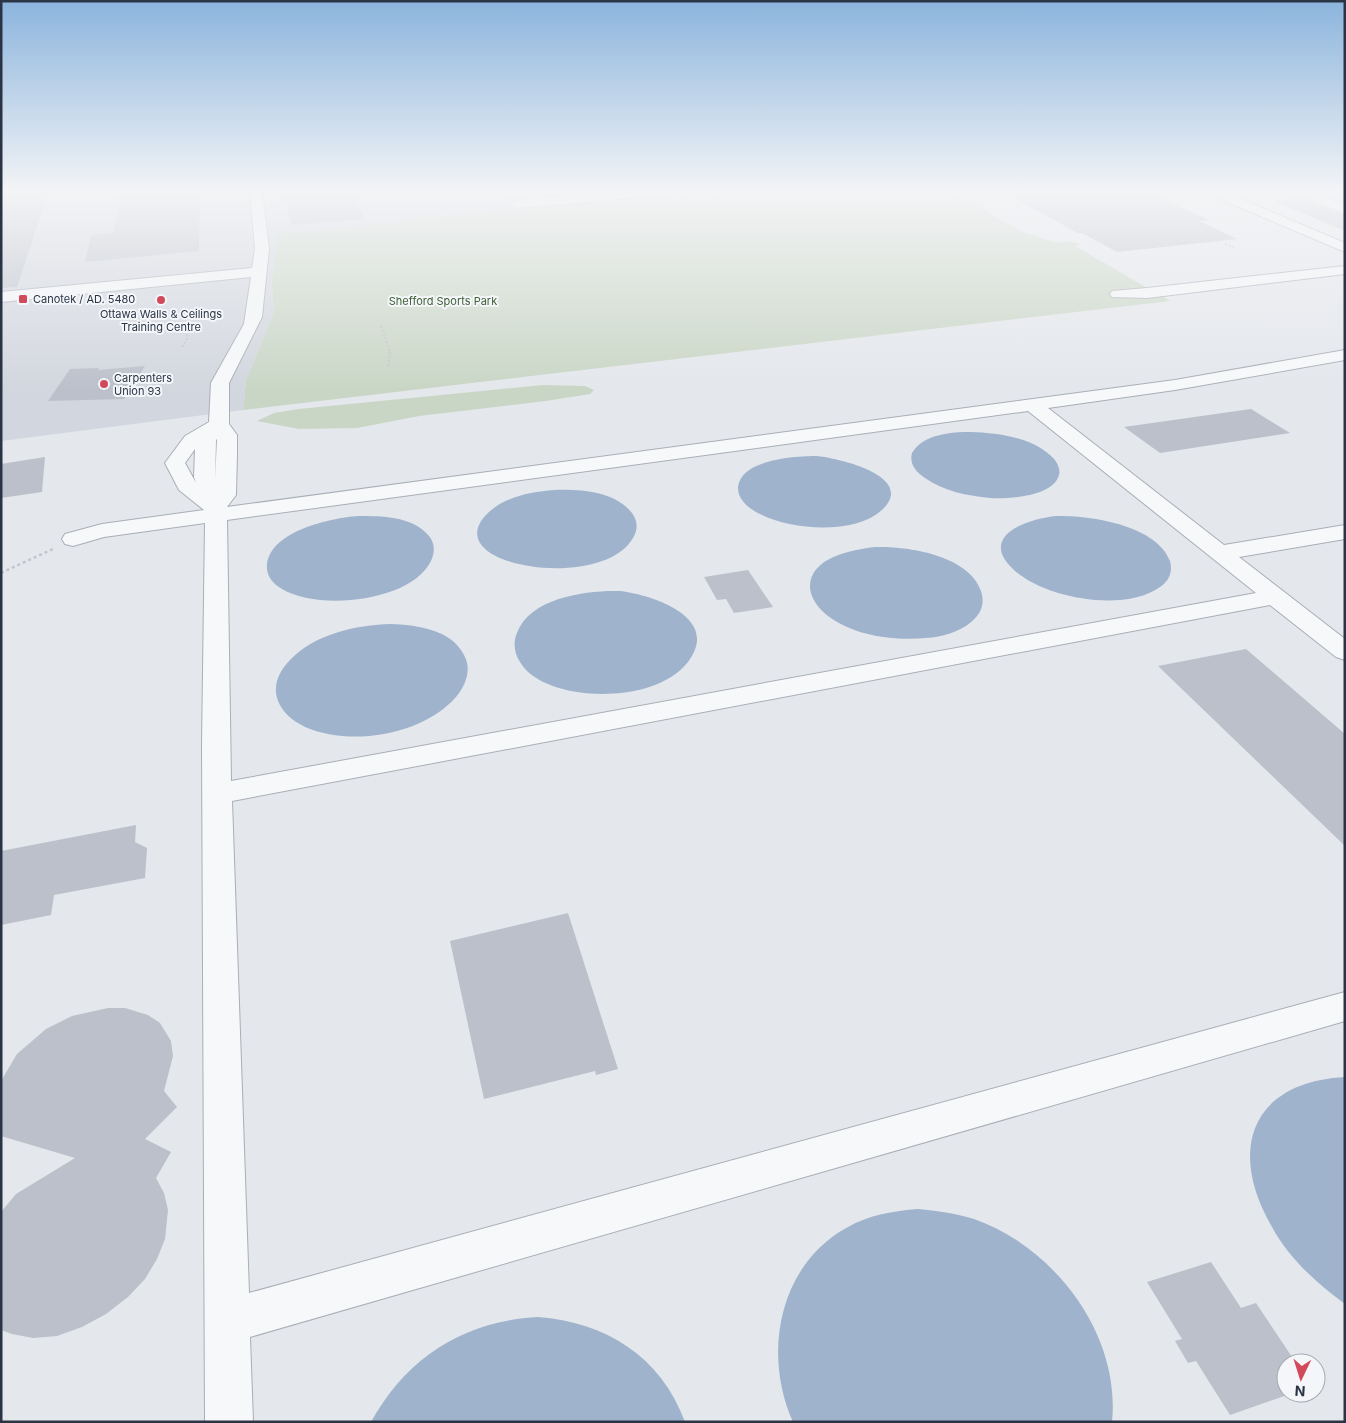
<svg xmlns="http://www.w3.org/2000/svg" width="1346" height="1423" font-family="Inter,sans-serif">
<rect width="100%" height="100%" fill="#e4e7ec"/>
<path fill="#d2d6de" d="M1,191H736L417,218L272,284L274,312L246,381L243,410L1,441Z"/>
<path fill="#c9d6c5" d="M736,191H952L1022,232L1051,241L1060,243L1066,241L1081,244L1075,246L1170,301L243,410L246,381L274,312L272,284L278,234L410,222L417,218Z
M543,385L585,386L594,390L590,394L546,401L419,416L357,428L299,429L257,421L274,413L299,409Z"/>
<path fill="#9fb4cc" d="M971,432C998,433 1030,437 1050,455C1056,460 1061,468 1059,475C1053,497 1008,499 990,498C968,496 943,491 925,478C916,472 909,464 912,453C923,434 951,432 971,432Z
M817,456C837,458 918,476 882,510C855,535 792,530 762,515C751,510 738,501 738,488C740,459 796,456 817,456Z
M554,490C579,489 615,491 632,513C638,521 638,530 633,538C602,592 440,567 485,516C502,497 530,492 554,490Z
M358,516C381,516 413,516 429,536C435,543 435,552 431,561C411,602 318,611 282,589C273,584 266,576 267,565C270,531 331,518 358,516Z
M1056,516C1089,515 1157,525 1170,561C1173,572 1169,581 1160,587C1124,613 1044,598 1014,570C977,536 1027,519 1056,516Z
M875,547C907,546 969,555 981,591C984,600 983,609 977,616C965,631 943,637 926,638C893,641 855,636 828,616C819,609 811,599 810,588C809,557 852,550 875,547Z
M620,591C652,595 722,617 688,662C662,694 608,698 571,691C552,687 530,679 520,662C514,653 513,642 517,633C530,597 588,590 620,591Z
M391,624C416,625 451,629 464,655C472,669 466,685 456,697C423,735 351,747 305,727C293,721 281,712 277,698C273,684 280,670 290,660C315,634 355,625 391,624Z
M1345,1077V1304C1316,1283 1289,1258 1272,1227C1227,1150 1251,1082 1345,1077Z
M918,1209C937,1211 955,1213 974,1219C1054,1247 1121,1334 1112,1422H793C762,1353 779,1264 848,1227C869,1215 893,1211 918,1209Z
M538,1317C605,1322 661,1356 685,1422H371C407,1357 464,1321 538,1317Z"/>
<path fill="#bbc0ca" d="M1,191H53L35,201L46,200L17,287L1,288Z
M160,191H200L199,251L85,262L91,235L113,233L121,194Z
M284,191H353L364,219L291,225Z
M1000,191H1146L1209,220L1199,221L1237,239L1117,252L1082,233H1078Z
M1309,197L1311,203L1345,215V231L1273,201Z
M145,366L124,399L48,401L70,369L99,368L98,370Z
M1251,409L1290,433L1160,453L1124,427Z
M45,457L42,492L1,498V464Z
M748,570L773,607L734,613L726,599L717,600L704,577Z
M1246,649L1345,734V846L1158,666Z
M136,825L135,842L147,848L145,878L54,895L51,915L1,925V851Z
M568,913L618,1069L596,1075L595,1071L484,1099L450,941Z
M108,1008H125L148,1015L160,1023L171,1041L173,1056L164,1091L177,1107L145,1139L171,1152L156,1178L164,1193L168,1210L165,1239L157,1259L145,1279L128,1297L106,1314L82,1327L57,1336L33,1338L12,1334L1,1330V1212L16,1194L75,1158L1,1136V1081L17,1054L46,1029L72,1016Z
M1211,1262L1241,1308L1256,1303L1296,1363H1286V1393H1293L1230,1415L1196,1361L1188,1363L1175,1341L1182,1339L1147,1282Z"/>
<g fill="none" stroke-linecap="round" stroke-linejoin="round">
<defs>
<path id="minor" d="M250,191H262L269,249L262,317L229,383V424L237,435V454L236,495L227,507L1175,380L1345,350V360L1175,390L1048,408L1224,545L1345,525V539L1239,557L1345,639V660L1336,657L1270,605L232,801L249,1293L1345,992V1021L250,1337L253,1422H205L202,745L205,523L104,537L73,546L65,544L62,539L65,534L102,524L204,510L179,490L165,463L185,436L209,422L211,383L244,324L251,277L1,302V292L252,268L255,249ZM1028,411L1256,593L231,781L227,520ZM217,439L215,480L216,440ZM195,449L194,477L196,483L185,463Z
M629,191H676L670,195L517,208L511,204L517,200Z
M1206,191H1222L1345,243V252L1208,194Z
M1309,191H1321L1323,196L1345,204V213L1312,201Z
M1345,266V274L1147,298L1112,297L1110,294L1112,291L1147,288Z"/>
</defs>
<use href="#minor" stroke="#a9aeb7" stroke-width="2"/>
<path stroke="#c2c5cb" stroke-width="2" stroke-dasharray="2 2" stroke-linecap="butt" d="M1177,205L1183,204
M1225,244L1235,248
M381,326L390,352L388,368
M182,347L187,339V314"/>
<path stroke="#c2c5cb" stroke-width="2.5" stroke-dasharray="3 3" stroke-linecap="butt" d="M1,573L55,548"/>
<use href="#minor" fill="#f7f8fa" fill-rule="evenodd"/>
</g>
<linearGradient id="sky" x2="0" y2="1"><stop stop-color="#8bb4dd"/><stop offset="0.49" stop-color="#f3f4f6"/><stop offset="1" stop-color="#f3f4f6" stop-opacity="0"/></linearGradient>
<rect width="1346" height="390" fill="url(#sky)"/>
<g fill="#d1495b" stroke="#f4f6f9" stroke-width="2">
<rect x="18" y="294" width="10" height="10" rx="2.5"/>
<circle cx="161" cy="300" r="5"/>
<circle cx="104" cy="384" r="5"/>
</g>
<g text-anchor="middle" stroke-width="4" stroke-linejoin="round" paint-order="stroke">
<g font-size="11" fill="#2b3445" stroke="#f4f6f9" text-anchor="start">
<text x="33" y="303">Canotek / AD. 5480</text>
<text x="161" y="318" text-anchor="middle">Ottawa Walls &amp; Ceilings<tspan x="161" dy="13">Training Centre</tspan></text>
<text x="114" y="382">Carpenters<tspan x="114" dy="13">Union 93</tspan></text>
</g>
<g font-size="11" fill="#3f6138" stroke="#f4f6f9">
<text x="443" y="305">Shefford Sports Park</text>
</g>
</g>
<rect width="1346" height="1423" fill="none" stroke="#2b3445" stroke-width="5"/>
<g transform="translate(1301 1378) rotate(184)"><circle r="24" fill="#f4f6f9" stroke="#a4a8b1"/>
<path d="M0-4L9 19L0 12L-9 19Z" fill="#d1495b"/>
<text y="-8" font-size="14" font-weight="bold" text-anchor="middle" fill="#2b3445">N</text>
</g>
</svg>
